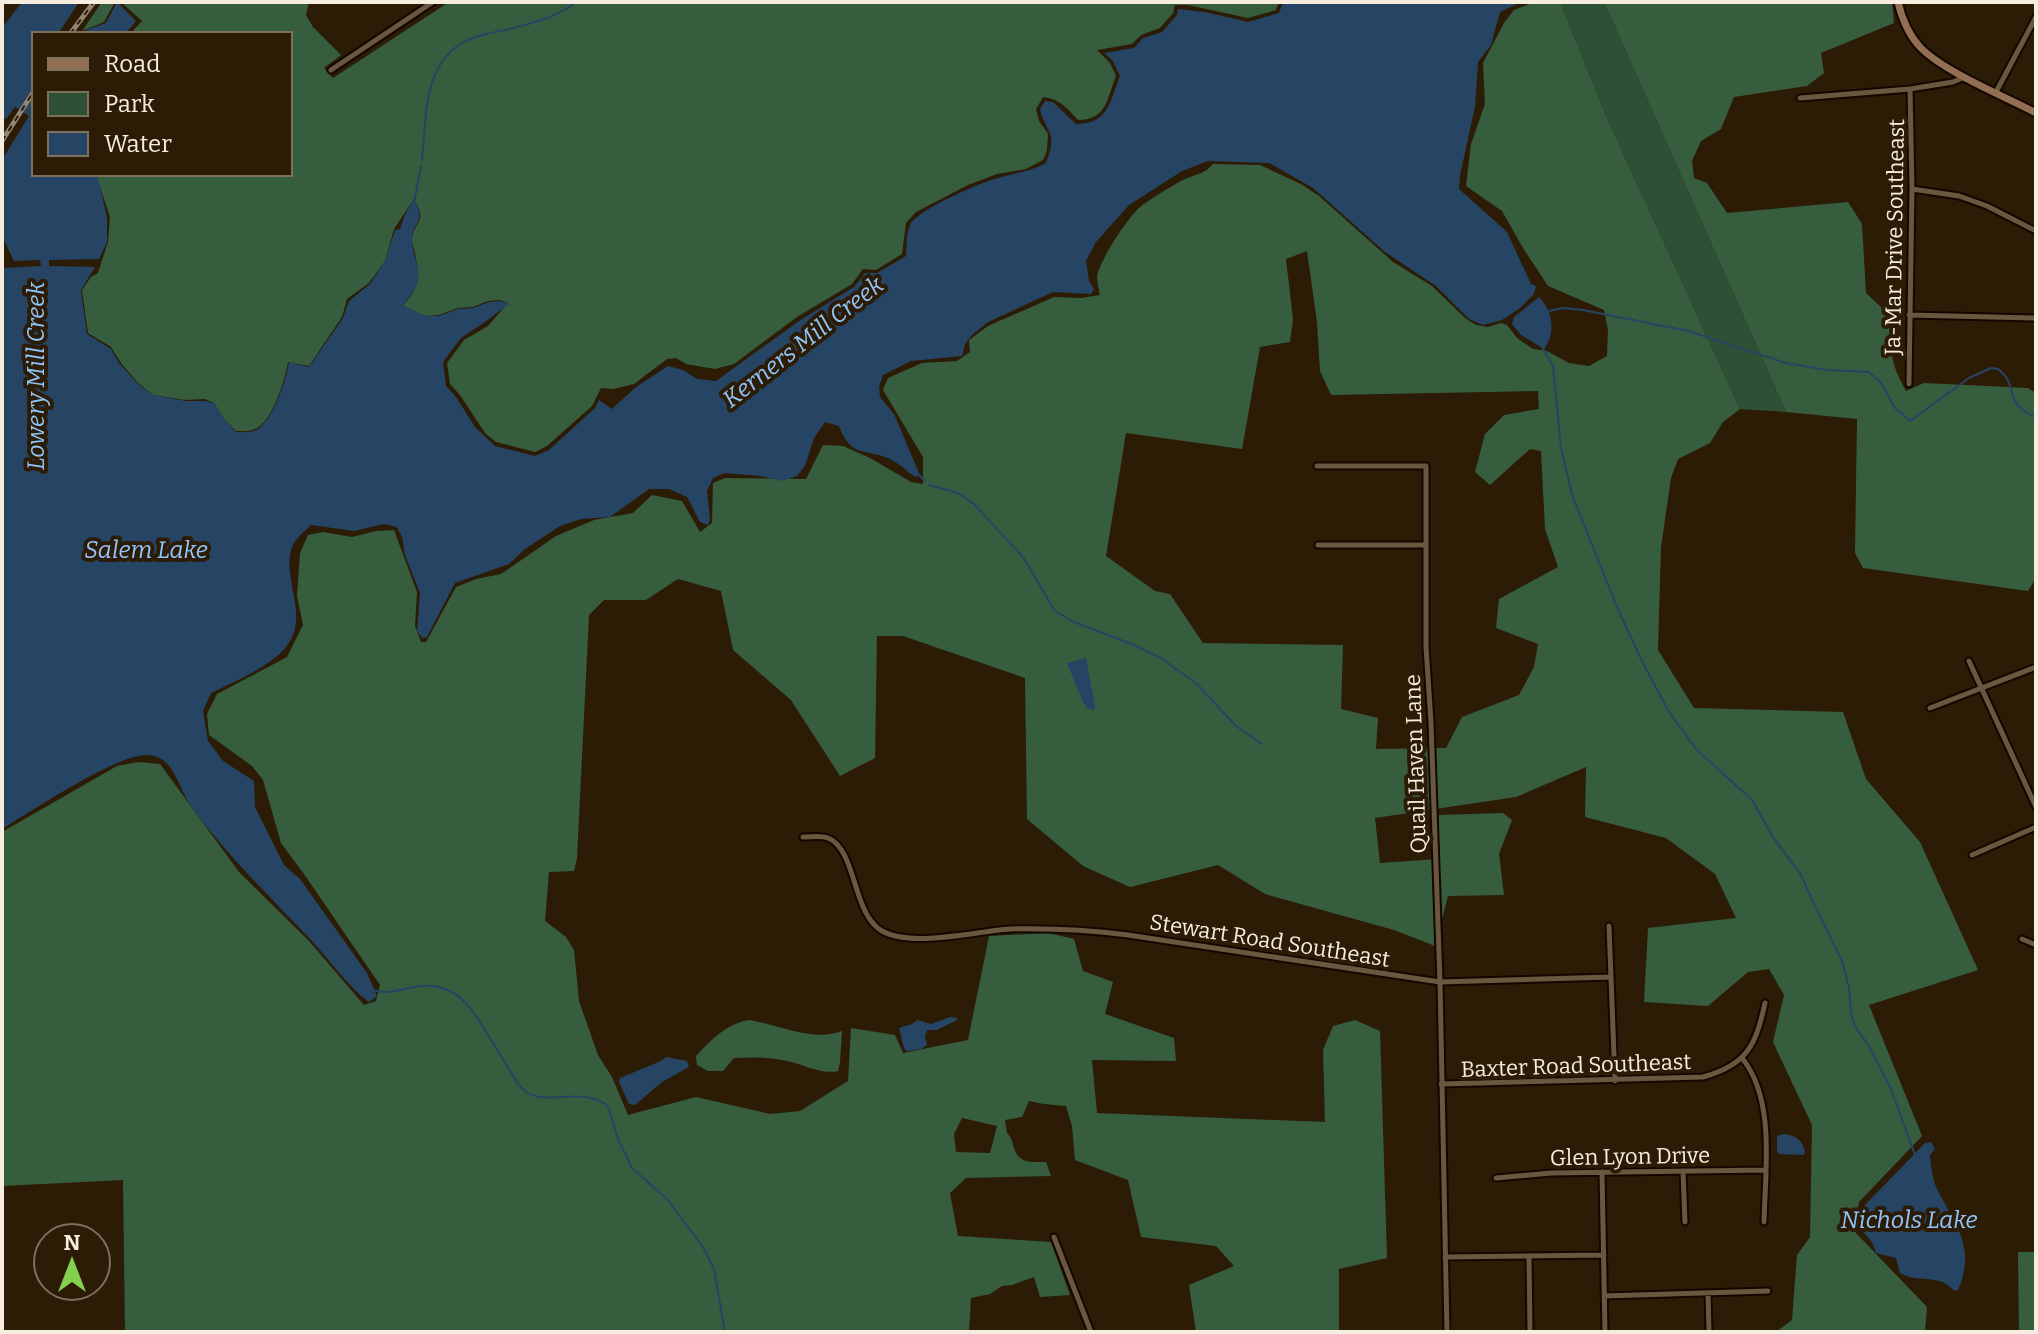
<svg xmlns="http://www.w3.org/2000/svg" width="2038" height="1334" font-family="Bitter,serif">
<rect width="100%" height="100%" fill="#2c1c06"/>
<path fill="#2e5135" d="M1560,2H1604L1786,412L1740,409L1607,118Z"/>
<path fill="#375d3f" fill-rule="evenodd" d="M102,2H115L104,22L82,31Z
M121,2H309L306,15L313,27L341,55L324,68L333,78L449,2H1279L1276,10L1248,18L1188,5H1175L1173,13L1160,28L1141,35L1132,44L1097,50L1110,63L1116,76C1107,98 1107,120 1078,120C1067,108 1060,99 1043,97L1036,109L1039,121L1048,134L1047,150L1043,160L1026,169L997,174L968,185L916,212L906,223L902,254L876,270L863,269L852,284L797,317L734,364L715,369L686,364L676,358L667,359L634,384L613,389L601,388L592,406L547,446L535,452L496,442L485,433L460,395L450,384L447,363L464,340L488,326L508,303L500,300L488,301L473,307L458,308L439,315L425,316L403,306C420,286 420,278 415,253C414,249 412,244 412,240C413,220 429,224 414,199L394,229L385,261L369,283L347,299L342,317L309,366L288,362C285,379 273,422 255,429C250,432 242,431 236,431L224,419L214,403L205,399L185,400L153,395L137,382L121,363L111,347L88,333L82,290L91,277L98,273L108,242L110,217L97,178L98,174H290V34H130L142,21Z
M1534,2H1560L1607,118L1740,409L1723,422L1710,443L1678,459L1671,478L1661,547L1658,650L1694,708L1843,712L1866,779L1920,842L1978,970L1869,1005L1922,1136L1859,1202L1854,1231L1927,1307L1925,1332H1776L1792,1320L1797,1255L1810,1237L1812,1125L1773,1042L1784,995L1769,969L1748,972L1708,1006L1644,1002L1648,928L1736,918L1715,874L1666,838L1585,817L1586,767L1516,797L1375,818L1380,863L1438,859L1439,815L1503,813L1512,820L1499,854L1504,895L1448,896L1435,946L1394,930L1265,894L1218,865L1130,887L1083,866L1027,819L1025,678L903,636H877L875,758L840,776L791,700L733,650L721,591L678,579L646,600H604L589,615L577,858L574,871L549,872L545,921L566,937L574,950L579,1001L598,1055L612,1077L628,1115L696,1097L770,1114L800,1111L848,1081L851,1028L895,1035L903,1053L968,1040L989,936L1048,933L1074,939L1083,971L1113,982L1105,1014L1174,1038L1176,1061L1092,1060L1097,1113L1325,1122L1323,1050L1333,1026L1355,1020L1380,1031L1387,1258L1339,1269V1332H1196L1189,1285L1234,1266L1216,1246L1141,1237L1128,1180L1075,1160L1072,1126L1066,1106L1044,1104L1029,1101L1022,1117L1005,1120L1007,1133C1013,1139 1012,1143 1015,1151C1021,1164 1034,1162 1046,1162L1051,1176L966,1178L950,1193L958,1236L1051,1242L1070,1295L1040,1297L1034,1277L1012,1285L1002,1286L990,1294L971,1298L969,1332H125L123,1180L2,1186V832L117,766L138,762L160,764L239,872L309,941L364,1005L376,1001L380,985L304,874L281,843L263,780L252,766L209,735L207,714L217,694L287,657L303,625L297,596L300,553L308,535L323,532L352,537L376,531L394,530L417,592L415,626L421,642H426L456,587L476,579L501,574L556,536L594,520L633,513L652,495L682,501L700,532L712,523L713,483L725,478L806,479L823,445L843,446L870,458L911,482L923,484V457L883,390L888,378L922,363L957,361L970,352L969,340L988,326L1054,297L1081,298L1100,295C1099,290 1097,282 1097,277C1099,261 1127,219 1139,208C1151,198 1167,189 1181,181C1192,175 1206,174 1213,164L1260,165L1301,184L1319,196L1393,262L1432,286L1465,318L1476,325L1488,327L1501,323L1507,325L1517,338L1533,349L1547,351L1569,363L1589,366L1607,356L1608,330L1604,310L1548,286L1523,248L1502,211L1466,186L1471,144L1485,104L1483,63L1504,23L1514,10ZM1307,251L1317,322L1320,371L1331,395L1538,391L1539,409L1504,415L1485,434L1475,472L1490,485L1530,449L1541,451L1545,529L1558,567L1499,599L1496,628L1538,644L1534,667L1519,695L1462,717L1446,748L1376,749L1378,718L1341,709L1343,645L1203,643L1170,594L1155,591L1106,556L1126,433L1242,449L1260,347L1290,342L1293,319L1286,259ZM962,1118L997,1126L990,1153L956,1152L954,1134Z
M1604,2H1892L1894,23L1821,53L1824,73L1807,86L1734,97L1721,129L1701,141L1692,161L1694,178L1707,183L1727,213L1848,202L1862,224L1866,293L1896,321C1888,351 1891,364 1906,391L1924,383L2028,388L2036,393V578L2028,591L1863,568L1855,553L1857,419L1786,412Z
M750,1020C778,1025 814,1042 842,1031L840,1062L838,1071C821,1075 803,1064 787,1061C770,1057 751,1057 734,1058L723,1071H708L697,1065L696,1056C711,1040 727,1023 750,1020Z
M2018,1252H2036V1332H2019Z"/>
<path fill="#264564" d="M22,2H79L58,34H34V76L32,80L34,81V174H97L107,217V242L99,259L49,260V266L95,267L81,290L87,334L111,349L119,363L138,384L153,395L186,401H205L214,403L224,419L236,432C242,432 251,433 256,430C273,422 286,380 289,362L309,367L343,318L349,301L370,284L385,261L395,230L400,229L405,215L414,199C428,224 411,221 412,241C412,253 420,266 418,279C417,289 408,298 403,306L426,316H439L458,309L473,308L489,302L500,301L509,304L485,322L461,338L443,362L446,386L456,397L475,427L495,446L535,456L549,450L595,408L599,400L612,409L636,387L668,366L683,370L697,379L716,381L799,321L854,287L865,273H877L906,256C907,247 906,233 910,225C917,210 981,182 998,178C1017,172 1027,173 1046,163C1058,131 1047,136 1040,109L1045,101L1053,102L1076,124C1109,124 1110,101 1120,76L1113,61L1104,53L1134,48L1143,38L1162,32L1177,15L1178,9L1205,12L1248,22L1279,13L1283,2H1521L1500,12L1491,45L1478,62L1475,107L1460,175L1459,189L1507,232L1531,284L1536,286L1534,294L1520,308L1502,320L1483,325L1469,319L1436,286L1385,252L1313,188L1269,163L1208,161L1182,171L1129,205L1096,242L1086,261L1089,281L1094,289L1091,294L1053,292L988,322L972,335L965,344L962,356L911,361L883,375L879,387L880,397L894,414L920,475L916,477C908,473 903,466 895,462C870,446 852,462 839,426L825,422L814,438L805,466L797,476L782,481L761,476L724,473L713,478L707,491L710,520L708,525L700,522L687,497L669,489H649L610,517L581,519L560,526L525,549L509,564L455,583L427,637L422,638L417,631L420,593L405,555L402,537L397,527L384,524L354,531L311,525C304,532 293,540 291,550C283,582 310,617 286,647C270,667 233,682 211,693L203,711L208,741L223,761L254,781L255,807L284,865L300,879L367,973L377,996L369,1002C348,987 329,959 311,940C277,904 242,870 211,832C204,823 195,813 189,803C177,784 174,757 148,755C120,752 30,812 2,829V268L41,266L40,260L14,261L2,236V160L29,116L15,107L6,119L2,117V28Z
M117,2L136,21L125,34H84L86,30L106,23Z
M1539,297C1553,311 1556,333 1544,349L1521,335L1512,324L1514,317Z
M1086,658L1095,706L1094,710L1087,708L1083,702L1067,663Z
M950,1017L957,1018V1020L937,1030H927L925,1037L927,1045L921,1049L907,1051L904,1048L899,1028L912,1024L917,1020L931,1024Z
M666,1057L687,1061L689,1067L662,1082L635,1105L629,1104L619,1082L620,1078L661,1061Z
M1786,1134C1798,1137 1803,1141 1805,1153L1803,1155L1779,1154L1777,1151V1137L1779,1135Z
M1931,1142L1935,1149L1930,1155C1931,1166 1932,1177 1936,1187C1954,1224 1977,1246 1958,1290L1955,1291C1950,1287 1945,1282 1939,1281C1925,1277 1913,1281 1900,1273L1896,1258L1876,1253L1872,1242L1860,1228L1861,1215L1865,1205L1925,1143Z"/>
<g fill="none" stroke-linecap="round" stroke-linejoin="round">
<path stroke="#264564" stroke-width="2" d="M422,160C426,121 422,67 462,43C479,33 502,32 521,26C540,21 560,15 576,2
M414,203L421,166
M1549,311L1563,308L1583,310L1688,331L1786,363L1827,370L1869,372L1881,383L1895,408L1910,421L1969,378L1991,368L1998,369C2021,387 2001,403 2036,417
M1542,347L1553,366L1561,448L1572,495L1617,607L1642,661L1669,712L1697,750L1752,800L1774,839L1800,873L1815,906
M917,473L925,481
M929,485L958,493L973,503L1023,557L1055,611L1074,622L1134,645L1161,658L1197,684L1236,726L1262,744
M1817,910L1842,961L1849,988L1851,1012L1854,1025L1869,1046L1891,1089L1915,1155
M373,990C389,996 406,987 422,986C457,983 473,1010 488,1035C498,1051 508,1067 518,1084C540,1113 578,1083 608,1106L618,1139L632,1168L667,1199L703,1247L714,1269L725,1332"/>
<defs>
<path id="street" d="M331,70L433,2
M1996,92L2036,17
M1800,98L1910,89L1953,82L1965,77
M1912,189L1959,196L1987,206L2036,231
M1909,315L2036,318
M1909,384L1912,189L1910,89
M1317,466H1426V647L1431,722L1440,982L1447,1332
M1318,545H1426
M1969,661L2036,807
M1930,708L2036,667
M803,837C812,837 820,835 828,838C857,850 852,914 882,931C912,948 976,931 1010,929C1050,928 1089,930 1128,935L1440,982L1611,977
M1972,855L2036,827
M1609,926L1615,1081
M2022,939L2036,945
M1742,1058C1776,1100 1765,1172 1764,1222
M1441,1084L1703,1077C1747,1065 1756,1045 1765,1003
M1683,1171L1685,1222
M1602,1172L1605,1332
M1496,1178L1551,1173L1765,1170
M1054,1237L1091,1332
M1529,1256L1530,1332
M1445,1257L1604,1255
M1708,1293L1709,1332
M1604,1296L1768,1291"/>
<path id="secondary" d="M1898,2C1902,19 1908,34 1920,47C1944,72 2004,96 2036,113"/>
</defs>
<use href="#street" stroke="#140600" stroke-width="9"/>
<use href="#secondary" stroke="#140600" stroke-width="11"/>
<use href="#street" stroke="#69573f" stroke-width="5"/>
<use href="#secondary" stroke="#926e53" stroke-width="7"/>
<defs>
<path id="rail" d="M70,34L94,2
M2,141L34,91"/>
</defs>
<use href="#rail" stroke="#928573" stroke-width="5"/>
<use href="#rail" stroke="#2c1c06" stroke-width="2" stroke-dasharray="6" stroke-linecap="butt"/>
</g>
<g text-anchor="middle" stroke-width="8" stroke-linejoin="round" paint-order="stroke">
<g font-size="22" fill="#f7eddf" stroke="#2c1c06">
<text transform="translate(1894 237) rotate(-89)" y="8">Ja-Mar Drive Southeast</text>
<text transform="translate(1415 764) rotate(-92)" y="8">Quail Haven Lane</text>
<text transform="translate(1270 940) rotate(9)" y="8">Stewart Road Southeast</text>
<text transform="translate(1576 1065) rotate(-2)" y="8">Baxter Road Southeast</text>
<text transform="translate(1630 1156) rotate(-1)" y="8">Glen Lyon Drive</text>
</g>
<g font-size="24" font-style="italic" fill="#90c5fb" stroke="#2c1c06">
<text transform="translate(803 342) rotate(-38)" y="8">Kerners Mill Creek</text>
<text transform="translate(36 376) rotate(-90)" y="8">Lowery Mill Creek</text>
<text x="146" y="558">Salem Lake</text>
<text x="1909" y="1228">Nichols Lake</text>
</g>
</g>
<rect width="2038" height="1334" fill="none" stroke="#f7eddf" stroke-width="8"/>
<rect x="32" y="32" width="260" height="144" fill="#2c1c06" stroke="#7d705d" stroke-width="2"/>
<rect x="48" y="58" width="40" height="12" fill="#926e53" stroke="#7d705d" stroke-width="2"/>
<text x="104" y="72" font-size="24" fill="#f7eddf">Road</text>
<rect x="48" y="92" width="40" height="24" fill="#2e5135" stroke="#7d705d" stroke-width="2"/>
<text x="104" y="112" font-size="24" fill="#f7eddf">Park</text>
<rect x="48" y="132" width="40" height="24" fill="#264564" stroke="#7d705d" stroke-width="2"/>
<text x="104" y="152" font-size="24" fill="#f7eddf">Water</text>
<g transform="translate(72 1262)"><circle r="38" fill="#2c1c06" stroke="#7d705d" stroke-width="2"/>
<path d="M0-6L14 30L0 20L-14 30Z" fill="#83d04f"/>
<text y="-12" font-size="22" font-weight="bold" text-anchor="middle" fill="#f7eddf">N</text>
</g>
</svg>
